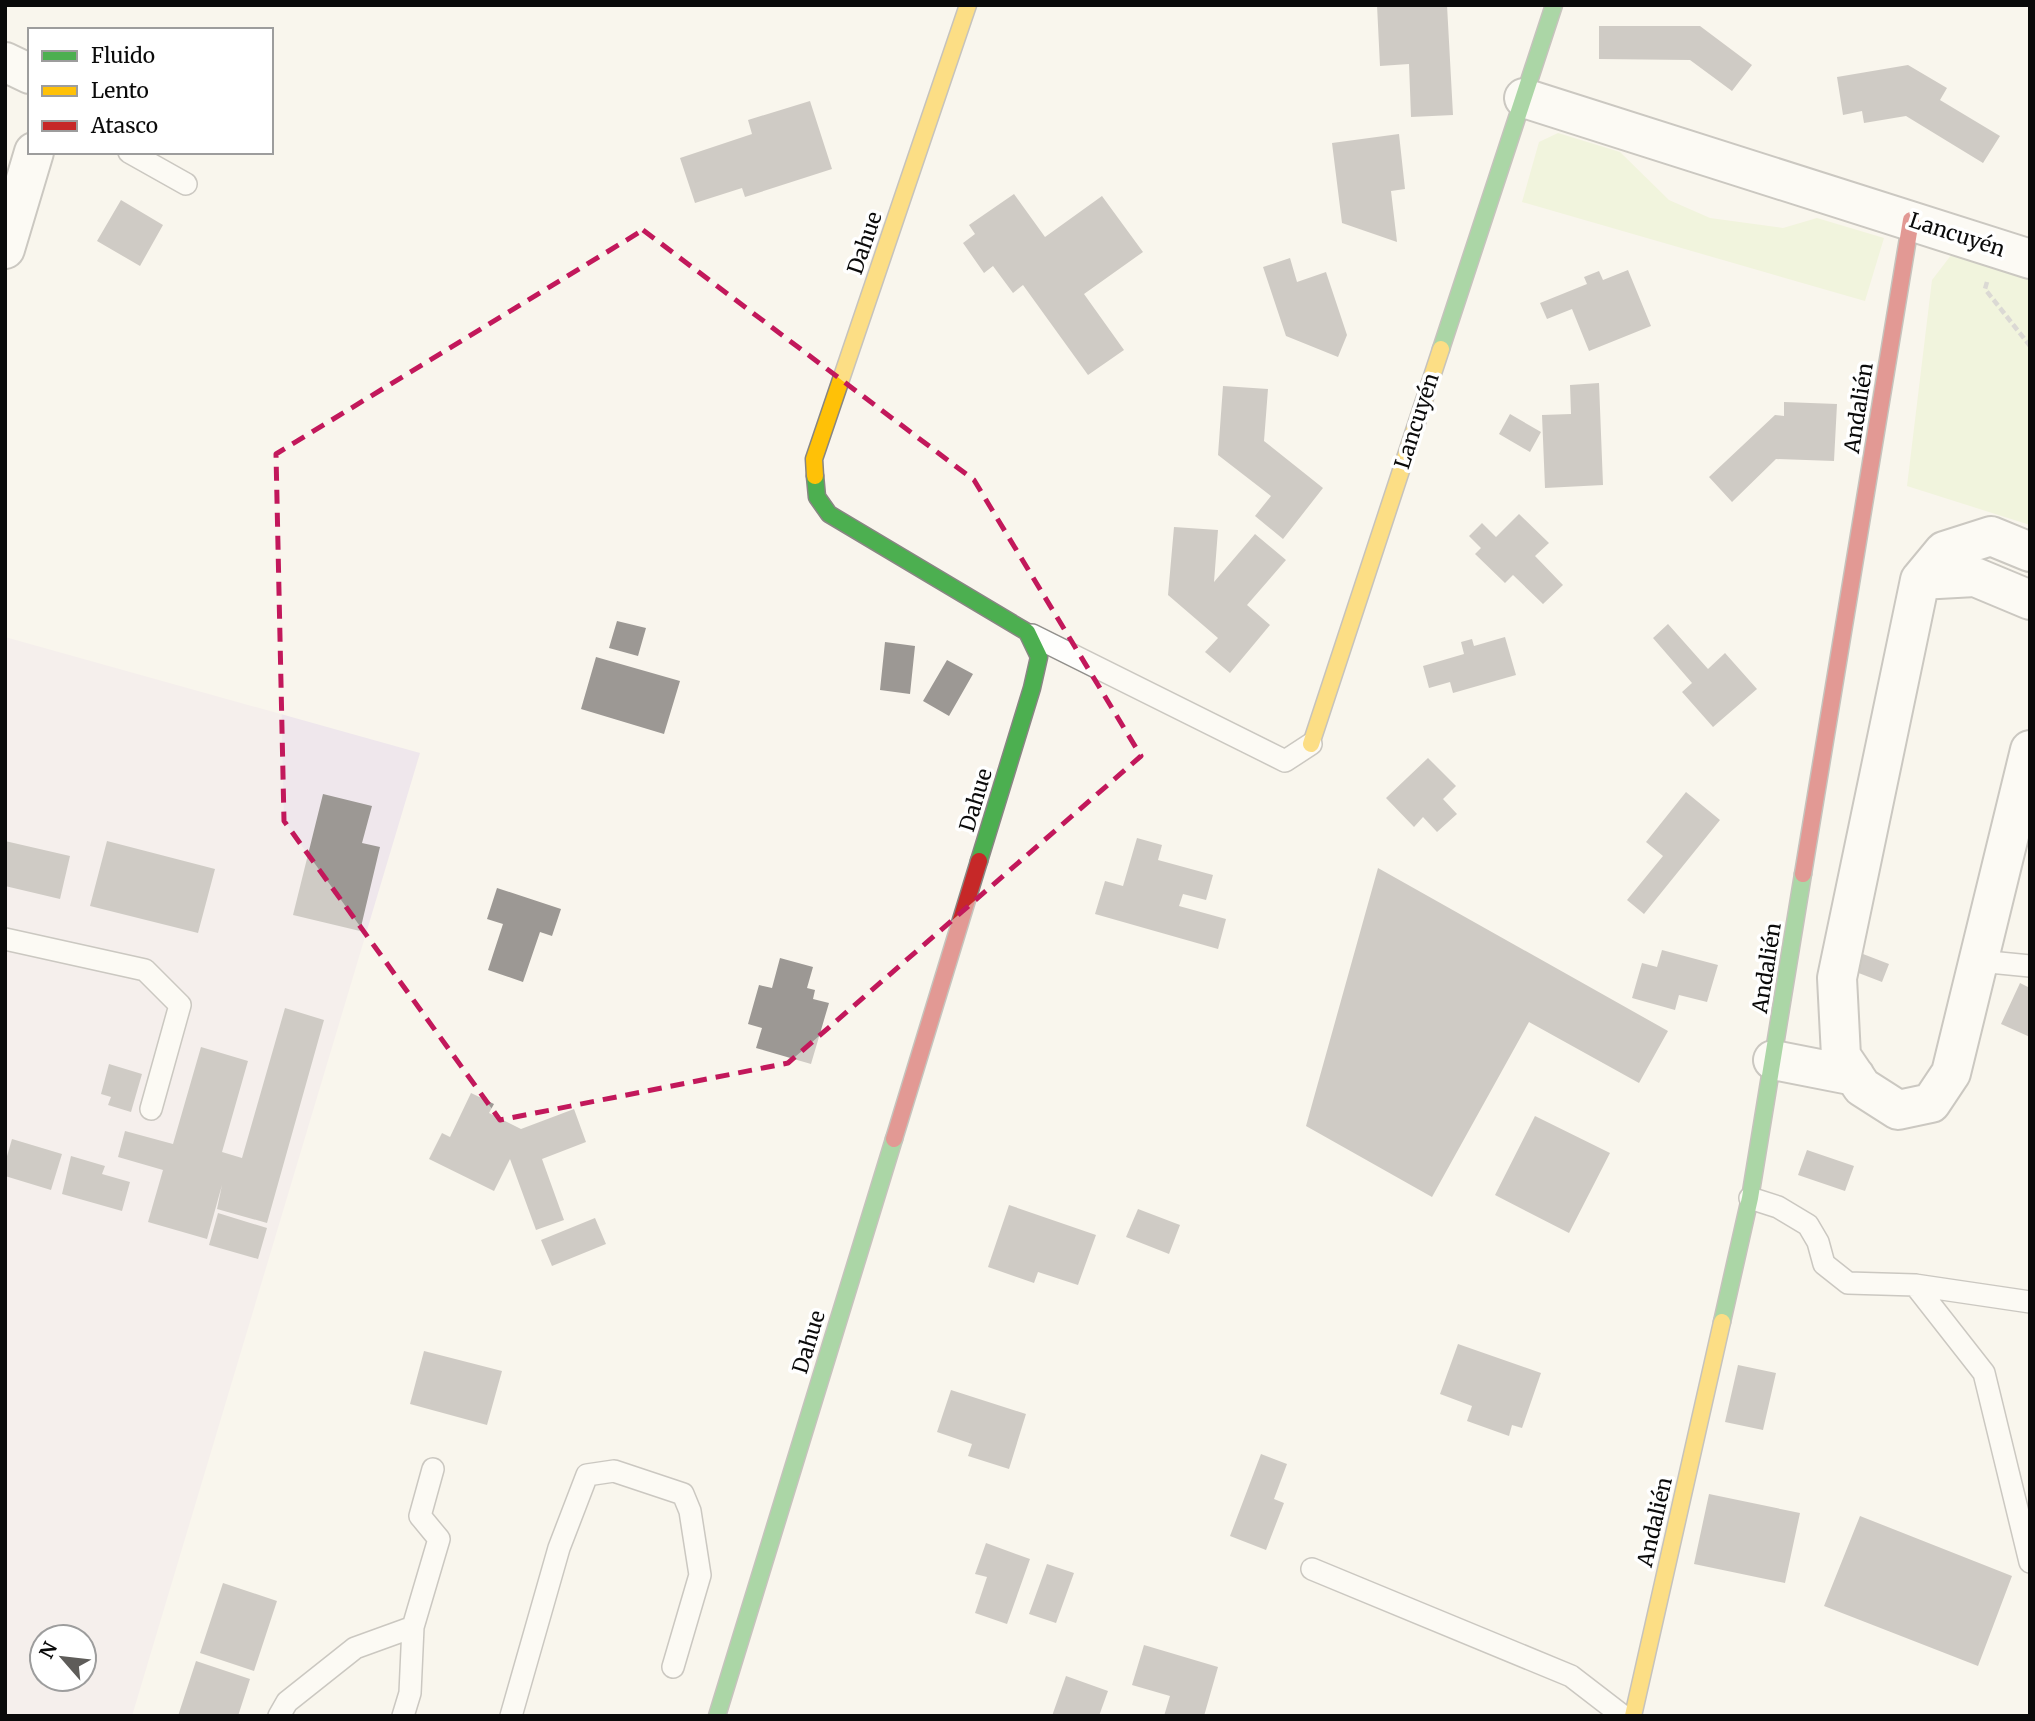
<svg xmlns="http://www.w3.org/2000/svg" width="2035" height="1721" font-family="Merriweather,serif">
<rect width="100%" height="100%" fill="#f9f5ed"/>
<path fill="#efe7ec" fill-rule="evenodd" d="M5,637L420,753L132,1716H5ZM42,1637H84V1679H42Z"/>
<path fill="#e7f1ca" d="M1558,133L1620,152L1669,200L1710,218L1783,228L1817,218L1884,238L1865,301L1522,202L1539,142Z
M1952,254L1975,256L2030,272V525L1907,486L1932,280Z"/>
<path fill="#9c9894" d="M1377,5H1447L1453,115L1411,117L1409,64L1380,66Z
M1599,26H1700L1752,65L1732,91L1690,60L1599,59Z
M1908,65L1947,88L1940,100L2000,136L1983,163L1906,116L1864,123L1862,111L1843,115L1837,77Z
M810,101L832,169L745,197L742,188L695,203L680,158L752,134L748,120Z
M1399,134L1405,189L1391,191L1397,242L1342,223L1332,143Z
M1014,194L1045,237L1102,196L1143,252L1084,294L1124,350L1088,375L1023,285L1013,293L993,266L984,273L963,243L975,234L969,225Z
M121,200L163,225L140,266L97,241Z
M1290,258L1297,282L1326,272L1347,335L1338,357L1286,336L1263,267Z
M1628,270L1651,326L1589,351L1572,309L1547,319L1540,303L1587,284L1584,277L1599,271L1603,280Z
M1599,383L1603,485L1545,488L1542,415L1571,414L1570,385Z
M1223,386L1268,389L1264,441L1323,488L1283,539L1255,516L1271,496L1218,455Z
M1784,402L1837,404L1834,461L1776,459L1732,502L1709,477L1775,415L1784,416Z
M1510,414L1541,432L1530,452L1499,434Z
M1519,514L1549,543L1535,556L1563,585L1543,604L1513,575L1505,583L1475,554L1481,548L1469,536L1482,523L1496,537Z
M1174,527L1218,530L1214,582L1255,534L1286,560L1247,605L1270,625L1230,673L1205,652L1218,638L1168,595Z
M617,621L646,628L638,656L609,648Z
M1668,624L1708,669L1725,653L1757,689L1713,727L1682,692L1692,683L1653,638Z
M1505,637L1516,675L1453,693L1450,682L1429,688L1423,666L1464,654L1461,642L1472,639L1474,646Z
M885,642L915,646L910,694L880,690Z
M596,657L680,681L664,734L581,709Z
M947,660L973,674L949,716L923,701Z
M1428,758L1456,786L1443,799L1457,814L1437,832L1423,817L1414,827L1386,798Z
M1686,792L1720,820L1644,914L1627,900L1663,856L1646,842Z
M323,794L372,806L362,843L380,847L360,931L293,915Z
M1137,838L1162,845L1158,860L1213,875L1206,900L1183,894L1179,906L1226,919L1218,949L1095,914L1105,881L1123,886Z
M5,841L70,856L60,899L5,886Z
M107,841L215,869L198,933L90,906Z
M1378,868L1668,1031L1639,1083L1529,1022L1432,1197L1306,1126Z
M497,888L561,909L552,936L540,932L523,982L488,970L503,924L487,919Z
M1662,950L1718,965L1707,1002L1679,995L1675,1010L1632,998L1642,963L1657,967Z
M1863,954L1889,964L1882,982L1856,972Z
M780,958L813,967L807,988L815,990L813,999L829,1003L811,1064L756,1048L762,1028L748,1024L759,985L772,988Z
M2020,983L2030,988V1037L2001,1024Z
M285,1008L324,1020L267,1223L217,1209L222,1185L207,1239L148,1222L163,1170L118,1157L125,1131L173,1144L201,1047L248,1061L222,1152L242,1158Z
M109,1064L142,1074L131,1112L108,1105L111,1097L101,1094Z
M471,1093L494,1104L489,1113L521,1129L574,1109L586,1142L542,1159L564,1220L536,1230L510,1159L494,1191L429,1159L442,1133L450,1137Z
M1535,1116L1610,1153L1569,1233L1495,1195Z
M12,1139L62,1154L51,1190L5,1176V1163Z
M1807,1150L1854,1166L1845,1191L1798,1175Z
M71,1156L105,1166L102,1174L130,1182L122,1211L62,1194Z
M1009,1205L1096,1235L1078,1285L1038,1272L1034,1283L988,1267Z
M1138,1209L1180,1225L1169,1254L1126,1237Z
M218,1213L267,1228L258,1259L209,1245Z
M595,1218L606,1244L552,1266L541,1240Z
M1458,1344L1541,1373L1522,1428L1512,1425L1509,1436L1467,1421L1472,1406L1440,1394Z
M424,1351L502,1371L487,1425L410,1404Z
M1738,1365L1776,1373L1763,1430L1725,1422Z
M951,1390L1026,1414L1009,1469L968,1456L972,1444L937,1432Z
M1261,1454L1287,1464L1274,1499L1284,1503L1266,1550L1230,1536Z
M1709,1494L1800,1513L1785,1583L1694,1564Z
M1860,1516L2012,1576L1978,1666L1824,1606Z
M986,1543L1030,1559L1007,1624L975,1613L987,1577L975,1574Z
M1047,1564L1074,1573L1056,1623L1029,1614Z
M223,1583L277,1601L254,1671L200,1653Z
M1144,1645L1218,1667L1204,1716H1164L1170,1696L1132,1685Z
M196,1661L250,1679L238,1716H178Z
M1066,1676L1108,1691L1099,1716H1052Z"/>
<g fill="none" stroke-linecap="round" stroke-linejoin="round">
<defs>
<path id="lane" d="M129,152L186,184
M1032,635L1285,761L1311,744
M5,939L145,970L180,1005L151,1109
M1979,961L2030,966
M1750,1198L1778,1207L1808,1225L1818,1242L1824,1264L1848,1283L1915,1285L2030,1302
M1915,1285L1984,1373L2030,1562
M1312,1569L1571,1676L1623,1716
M413,1627L439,1539L420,1516L433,1469
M279,1716L287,1702L355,1648L413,1627L410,1693L403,1716
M511,1716L559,1548L587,1475L614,1471L683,1494L690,1511L700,1575L673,1667"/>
<path id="street" d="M5,62L30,74
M1524,98L2030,259
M5,249L34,152
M2030,552L1991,536L1944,551L1920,580L1837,978L1841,1056L1862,1087L1898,1110L1931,1103L1951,1073L2030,750
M1920,580L1975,577L2030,600
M1773,1060L1855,1076"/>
<path id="fast" d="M1441,349L1554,5
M815,476L817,497L829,514L1027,632L1039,657L1032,688L979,861
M1722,1322L1750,1198L1803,874
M717,1716L894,1139"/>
<path id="slow" d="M815,476L814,459L968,5
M1311,744L1441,349
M1633,1716L1722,1322"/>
<path id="jam" d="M1803,874L1911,220
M894,1139L979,861"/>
</defs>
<use href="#lane" stroke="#92908c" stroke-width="24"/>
<use href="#street" stroke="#92908c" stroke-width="42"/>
<use href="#fast" stroke="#888683" stroke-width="19"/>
<use href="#slow" stroke="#888683" stroke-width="19"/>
<use href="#jam" stroke="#888683" stroke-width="19"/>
<path stroke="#b7b6b5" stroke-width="4.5" stroke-dasharray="7 3.5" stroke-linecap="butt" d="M1987,282L1985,289L2030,346"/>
<use href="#lane" stroke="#fefefc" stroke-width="21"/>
<use href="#street" stroke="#fefefc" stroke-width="38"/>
<use href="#fast" stroke="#4caf50" stroke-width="16"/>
<use href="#slow" stroke="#ffc107" stroke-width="16"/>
<use href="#jam" stroke="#c62828" stroke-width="16"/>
</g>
<path d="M0 0H2035V1721H0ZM643,230L974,480L1141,756L788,1063L500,1120L284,821L276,454Z" fill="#f9f5ed" fill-opacity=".55" fill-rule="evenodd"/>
<path fill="none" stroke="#c2185b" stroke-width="5" stroke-dasharray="14 9" stroke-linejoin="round" d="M643,230L974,480L1141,756L788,1063L500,1120L284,821L276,454Z"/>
<g text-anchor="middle" stroke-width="7" stroke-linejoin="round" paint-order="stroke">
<g font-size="21" fill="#0a0a0a" stroke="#fff">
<text transform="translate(1957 235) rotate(18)" y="7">Lancuyén</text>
<text transform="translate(865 243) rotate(-71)" y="7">Dahue</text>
<text transform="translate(1859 408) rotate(-81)" y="7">Andalién</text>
<text transform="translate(1417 421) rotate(-72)" y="7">Lancuyén</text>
<text transform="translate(976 800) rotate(-73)" y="7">Dahue</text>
<text transform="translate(1767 968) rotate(-81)" y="7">Andalién</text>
<text transform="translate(809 1342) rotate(-73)" y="7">Dahue</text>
<text transform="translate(1655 1522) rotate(-77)" y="7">Andalién</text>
</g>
</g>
<rect width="2035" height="1721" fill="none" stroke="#0a0a0a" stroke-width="14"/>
<rect x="28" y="28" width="245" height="126" fill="#ffffff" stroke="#9d9d9d" stroke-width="2"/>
<rect x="42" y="51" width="35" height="10" fill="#4caf50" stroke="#9d9d9d" stroke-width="2"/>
<text x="91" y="63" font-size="21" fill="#0a0a0a">Fluido</text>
<rect x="42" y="86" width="35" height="10" fill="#ffc107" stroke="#9d9d9d" stroke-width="2"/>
<text x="91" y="98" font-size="21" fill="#0a0a0a">Lento</text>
<rect x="42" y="121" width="35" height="10" fill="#c62828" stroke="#9d9d9d" stroke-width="2"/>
<text x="91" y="133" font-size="21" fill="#0a0a0a">Atasco</text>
<g transform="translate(63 1658) rotate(298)"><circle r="33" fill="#ffffff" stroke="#9d9d9d" stroke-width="2"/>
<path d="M0-5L12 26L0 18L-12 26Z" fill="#5e5c59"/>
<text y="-10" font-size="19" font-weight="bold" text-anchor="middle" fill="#0a0a0a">N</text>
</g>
</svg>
